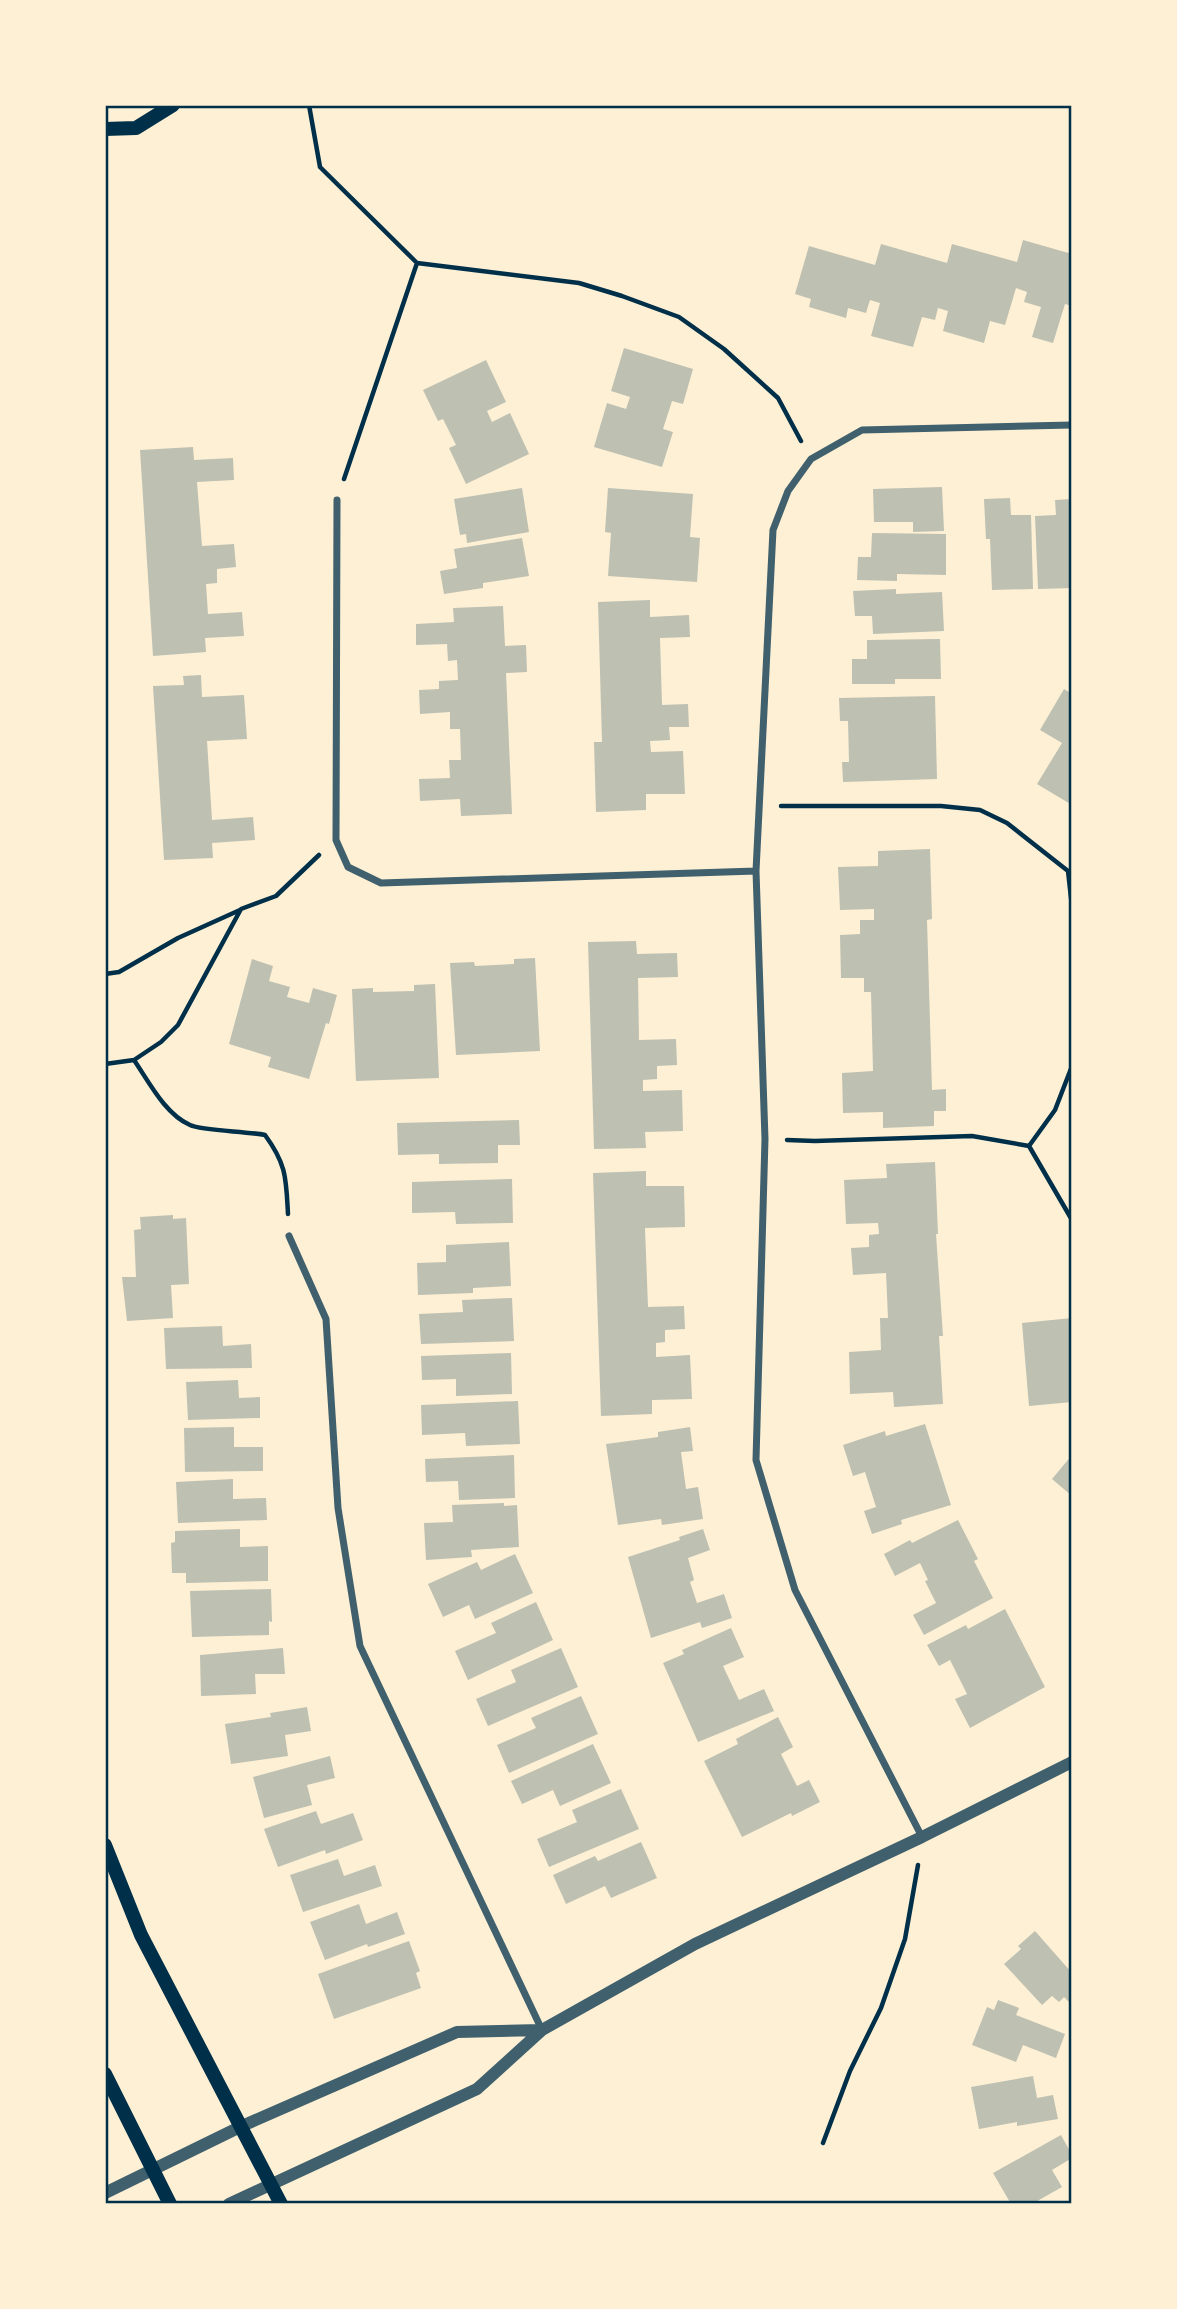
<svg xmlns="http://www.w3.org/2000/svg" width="1177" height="2309" font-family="'Work Sans',sans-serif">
<rect width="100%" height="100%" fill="#fdf0d5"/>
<path fill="#bec0b2" d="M1023,240L1072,254V306L1065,304L1053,343L1032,337L1041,307L1024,302L1027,292L1016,288L1005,325L990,321L984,343L943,331L948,311L938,308L935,320L922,317L913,347L871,336L880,303L870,300L866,313L848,308L846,318L809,307L811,299L795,294L809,246L875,265L881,244L947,263L952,244L1017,262Z
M624,348L693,369L683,404L672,401L663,429L673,432L662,467L594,447L607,403L626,409L630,397L611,391Z
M486,360L506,402L487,411L492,422L510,413L529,454L466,484L449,448L456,445L443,419L438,421L423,390Z
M193,447L194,460L233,458L234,480L197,482L202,546L234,544L236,567L217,569V583L206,584L208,614L242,612L244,636L205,638L206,652L153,656L140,450Z
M942,487L944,531L913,532V522H874L873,489Z
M522,488L529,532L467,543L466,534L460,535L454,499Z
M608,488L693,494L690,537L700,538L697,582L608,576L611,533L605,532Z
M1010,498L1011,515H1031L1033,589L992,590L990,539H986L984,499Z
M1072,499V588L1038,589L1035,516L1056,515L1055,500Z
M872,533L946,534V575L897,574V581L857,580L858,557H871Z
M522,538L529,576L483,583V588L444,594L440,571L457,568L454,549Z
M896,589V594L942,592L944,631L873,634L872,616H855L853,591Z
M650,600V617L689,615L690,637L660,638L662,705L688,704L689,727H669L670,740L650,741L651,752L683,751L685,794H646V810L596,812L594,742H602L598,602Z
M503,606L505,646L526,645L527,672L506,673L512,814L461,816L460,799L420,801L419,779L450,778L449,760H461L460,729H450V712L420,714L419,690L439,689V681L458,680L457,660L448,661L447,644L416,645V624L454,622L453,608Z
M940,639L941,679H895V684H852V659H867V640Z
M201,675L202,697L244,695L247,739L207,741L212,820L253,817L255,840L212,843L213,858L164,860L153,686L184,685L183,676Z
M1064,689L1072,694V805L1037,784L1062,743L1040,730Z
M935,696L937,779L843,782L842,762H849L848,721H840L839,698Z
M930,849L932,919L927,920L932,1090L946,1089V1111H934V1126L883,1128V1112L843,1113L842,1073L873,1071L871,992H864V978H841L840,935L860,934V920H874V909L840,910L838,867L878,866V851Z
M636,941L637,954L677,953L678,977L638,978L639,1040L676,1039L677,1065L657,1066V1079L643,1080V1091L682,1090L683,1131L645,1132L646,1148L594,1149L588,942Z
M535,958L540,1051L456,1055L450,963L474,962L475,966L514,964V959Z
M252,959L273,966L269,981L290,987L287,997L309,1003L313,988L337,995L329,1024L326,1023L309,1079L268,1067L271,1057L229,1044Z
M435,984L439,1078L356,1081L352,989L373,988V992L414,991V985Z
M519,1120L520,1145H498V1163L439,1164V1154L398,1155L397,1123Z
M935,1162L938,1234H936L943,1336H939L943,1404L894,1407L893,1392L850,1394L849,1352L881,1350L880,1318H888L886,1273L853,1275L851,1248L869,1247V1235L879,1234L878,1223L846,1224L844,1180L887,1178L886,1164Z
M646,1171V1186H684L685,1227L645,1228L648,1307L684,1306L685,1329L665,1330V1342L656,1343V1357L690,1355L692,1399L652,1400V1414L601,1416L593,1173Z
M512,1179L513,1223L456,1224L455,1212L412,1213V1182Z
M173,1215V1219L186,1218L189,1284L171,1285L173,1318L127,1321L122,1277H136L134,1230L141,1229L140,1217Z
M509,1242L511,1286L473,1288V1293L418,1295L417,1263L446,1262V1245Z
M512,1298L514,1341L421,1344L419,1314L463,1312L462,1300Z
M1072,1318V1402L1029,1406L1022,1323Z
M222,1326L223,1346L251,1344L252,1368L166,1369L164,1328Z
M511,1353L512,1394L456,1396V1379L422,1380L421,1356Z
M238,1380L239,1398L260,1397V1418L188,1420L186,1382Z
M518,1401L520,1444L466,1446L465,1433L422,1435L421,1405Z
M925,1424L951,1505L901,1520L902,1524L872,1534L864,1511L876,1507L865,1472L853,1476L843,1445L885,1431L886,1436Z
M234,1427V1447H263V1471L185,1472L184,1428Z
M690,1427L693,1451L681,1452L686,1489L698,1487L703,1519L662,1525L661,1519L618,1525L606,1444L658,1437V1432Z
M514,1455L515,1498L459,1500L458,1481L426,1482L425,1459Z
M1072,1455V1496L1052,1479Z
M233,1479V1499L266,1498L267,1520L178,1523L176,1482Z
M504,1503V1506L517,1505L519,1547L471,1550L472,1557L426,1560L424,1523L453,1522L452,1505Z
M958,1520L978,1559L974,1561L993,1598L924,1635L913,1615L936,1603L925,1581L928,1580L920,1563L895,1576L884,1554L910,1540L912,1543Z
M240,1529V1547L268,1546V1581L186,1583V1573H172L171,1543L175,1542V1531Z
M703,1529L710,1550L688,1558L694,1580L690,1582L697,1603L724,1594L732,1618L702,1628L700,1622L651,1638L628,1557L680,1540L679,1537Z
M515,1554L533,1593L475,1619L469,1605L443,1617L428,1584L477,1562L481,1570Z
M271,1589L272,1622L269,1621V1635L192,1637L190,1591Z
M536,1602L553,1640L468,1680L455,1651L496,1633L491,1623Z
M1005,1609L1045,1687L970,1728L955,1699L967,1694L950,1660L939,1666L927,1645L966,1625L968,1629Z
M731,1628L744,1657L723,1666L739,1700L764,1689L774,1711L698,1742L663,1663L684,1654L682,1650Z
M283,1648L285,1674H255L256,1694L201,1696L200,1655Z
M561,1648L578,1687L488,1726L476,1699L516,1682L511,1670Z
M581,1696L598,1734L509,1773L497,1745L536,1728L531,1718Z
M307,1707L311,1731L285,1735L288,1756L231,1764L225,1724L271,1717L270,1713Z
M778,1717L793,1747L781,1754L797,1786L809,1780L820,1802L792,1816L791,1813L742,1837L704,1761L738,1744L736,1739Z
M593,1744L611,1783L560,1806L553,1790L522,1804L511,1781Z
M330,1756L335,1778L307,1785L312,1805L264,1818L253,1777Z
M621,1789L639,1829L549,1867L537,1839L577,1822L572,1810Z
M316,1811L321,1824L353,1813L363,1840L326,1854L325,1850L278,1867L264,1829Z
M641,1842L657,1878L611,1898L605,1886L566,1904L553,1875L595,1856L598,1861Z
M338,1859L344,1876L375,1865L382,1886L303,1912L290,1875Z
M359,1904L366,1924L397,1912L405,1934L368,1947L367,1944L325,1960L310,1922Z
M1035,1931L1072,1973V2005L1064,1997L1059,2002L1052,1996L1042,2005L1004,1964L1021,1949L1018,1946Z
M409,1941L420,1971L416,1973L421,1988L334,2019L318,1974Z
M998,2000L1019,2008L1016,2015L1065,2034L1056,2058L1023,2045L1016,2062L972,2045L987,2007L994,2010Z
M1033,2076L1037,2098L1053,2095L1058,2119L1017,2126V2122L979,2129L971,2087Z
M1061,2135L1072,2155V2158L1052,2170L1062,2187L1032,2204H1011L993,2173Z"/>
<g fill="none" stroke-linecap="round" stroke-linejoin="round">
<path stroke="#003049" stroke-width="4.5" d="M309,105L320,167L417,263
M344,479L417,263L579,283L622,296L679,317L724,349L778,398L801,441
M781,806H941L980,810L1007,823L1068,871L1072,907
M105,974L119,972L178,938L240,910
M134,1060C149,1082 165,1114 190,1125C203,1131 246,1131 265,1135C287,1165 286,1179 288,1214
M105,1064L134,1060L161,1042L178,1025L241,909L276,896L319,855
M787,1140L815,1141L972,1136L1029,1146L1072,1220
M1029,1146L1055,1110L1072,1066
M823,2143L850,2071L881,2008L905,1939L918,1865"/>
<path stroke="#3f606c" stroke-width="7" d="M337,500L336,840L348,867L381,883L756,871
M289,1236L326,1319L338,1508L360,1646L542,2030
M922,1837L795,1590L756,1460L765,1139L756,871L773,530L788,491L811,459L862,430L1072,425"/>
<path stroke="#3f606c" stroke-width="12" d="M105,2193L242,2126L457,2032L542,2030
M229,2204L477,2089L542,2030L695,1944L922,1837L1072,1762"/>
<path stroke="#003049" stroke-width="14" d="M105,129L136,128L173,105
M105,1845L141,1935L281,2204
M105,2074L170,2204"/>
</g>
<rect width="1177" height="2309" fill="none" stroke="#fdf0d5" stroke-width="214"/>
<rect x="107" y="107" width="963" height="2095" fill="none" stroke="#003049" stroke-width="2.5"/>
</svg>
